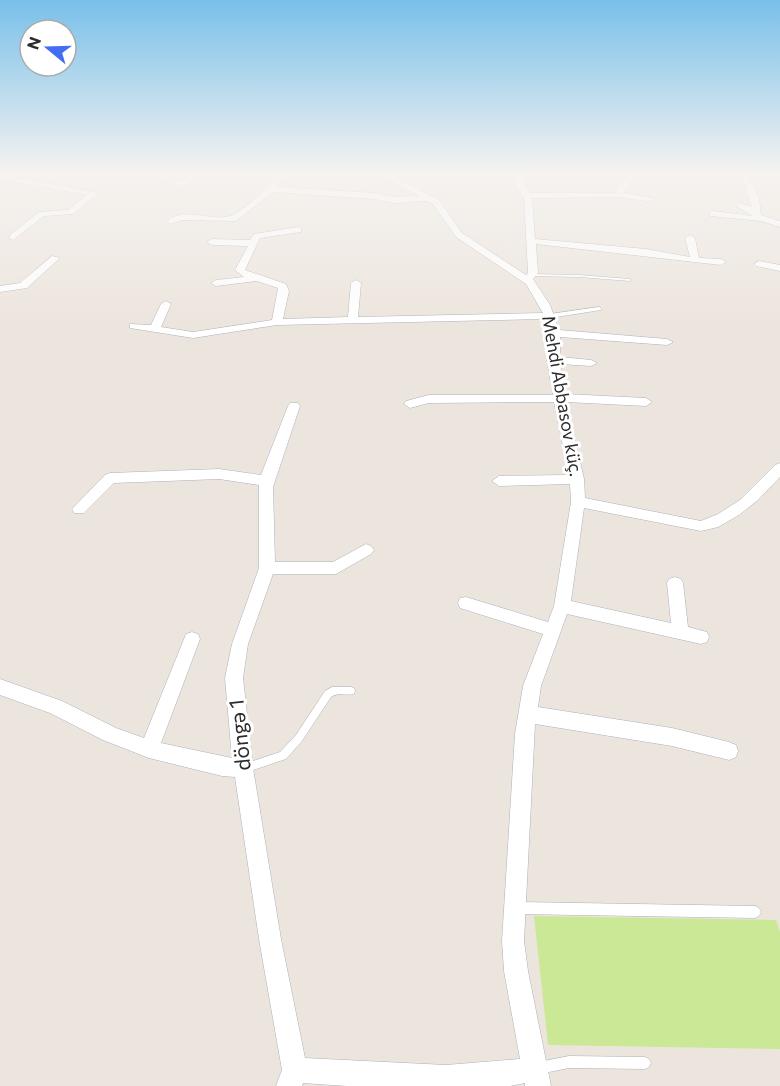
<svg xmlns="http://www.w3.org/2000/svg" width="780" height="1086" font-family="Commissioner,sans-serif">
<rect width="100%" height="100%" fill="#ece5dd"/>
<path fill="#cbe897" d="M534,916L776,920L780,932V1049L548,1045Z"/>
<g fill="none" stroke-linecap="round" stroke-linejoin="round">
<defs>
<path id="lane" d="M531,274L579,275L630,279L632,280L630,281L579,277L533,276H531Z
M599,307L601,308V310L550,318L547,316L550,314Z
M332,687H351L354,688L355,691L354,694C347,696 338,692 331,697L302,741L286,759L244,773L241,771L239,768L241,765L280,752L296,735L325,691Z
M518,902L755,906L759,908L761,912L759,916L755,918L518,914L514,912L512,908L514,904Z
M569,1056L645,1057L649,1059L651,1063L649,1067L645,1069L569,1068L539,1074L535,1072L533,1068L535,1064L539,1062Z"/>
<path id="street" d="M160,174H168L161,180L157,178Z
M190,174H198C191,182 181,190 171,183L184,180Z
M279,174H287L277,187L375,193L394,197L419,196L379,174H389L439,200L462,233L526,275L528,273L524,197L519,191L512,174H520L530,193H615L627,174H635L623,193L652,198V202L618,197L532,198L535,239L646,249L690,257L685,238L690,235L695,238L699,258L721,259L726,262L721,265L536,244L538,273L533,279L550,305L559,330L667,339L673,342L667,345L560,337V357L591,360L597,363L591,366L560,364L565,394L646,398L652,402L646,406L566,402L584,479L585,498L701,521L718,514L740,500L775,465L780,463V477L759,499L739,515L718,527L701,531L584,508L571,601L671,623L667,583L669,579L675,577L681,579L683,583L688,627L707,632L709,637L707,642L701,644L567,614L541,686L538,707L672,728L729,742L736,745L738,751L736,757L729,760L672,746L535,724L524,941L528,971L551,1086H525V1083L510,1086H347L303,1083L302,1086H276L282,1070L259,939L235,777L222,776L149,758L103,740L50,713L0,695V679L62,701L116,728L144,738L184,639L186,634L192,632L198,634L200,639L161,743L232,758L225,678L232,644L259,568V485L219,479L114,483L84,513H74L72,509L105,475L110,473L219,469L261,475L288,406L290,403H298L300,406L273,487L275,562H333L366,544L371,546L374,550L371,554L336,574H273L248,644L243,678L253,768L281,939L305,1058L446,1065L520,1059L504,971L502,941L515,734L523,686L543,634L460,608L458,603L460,598L466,597L548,622L554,606L571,502L570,484L499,486L492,481L499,476L569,475L554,402L429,403L410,408L404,404L406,401L429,395H553L547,360L549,328L545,319L277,325L193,338L130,328V324L151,325L161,304L166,301L171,304L161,327L193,332L272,320L278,288L257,281L216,286L211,283L216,280L244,277L235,270L248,246L212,245L207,242L212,239L250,240L254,234L298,227L301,228V232L260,238L245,270L286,284L289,291L283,319L348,317L351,283L356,280L361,283L358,317L543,313L526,284L456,237L433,204L427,201L394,203L375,199L273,192L236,221L182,220L171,224L167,221C185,206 209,222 230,216C242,213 271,184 279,174Z
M741,174H780L778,176L749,177L759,199L761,215L780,221V227L761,221L710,216V212L713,211L753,216L736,206L740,203L752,207Z
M0,175L94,192L98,194L73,214L44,216L13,240L10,239V235L39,212L68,210L87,195L0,179Z
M52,256L60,258L27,288L0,292V286L20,283Z
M759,261L780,265V271L756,266L754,264Z"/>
</defs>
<use href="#lane" stroke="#adb1bb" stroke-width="1"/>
<use href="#street" stroke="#adb1bb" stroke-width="1"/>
<use href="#lane" fill="#fff" fill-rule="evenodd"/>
<use href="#street" fill="#fff" fill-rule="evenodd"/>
</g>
<linearGradient id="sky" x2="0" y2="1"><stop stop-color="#79c0ea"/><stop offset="0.53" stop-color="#f6f3f0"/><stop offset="1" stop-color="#f6f3f0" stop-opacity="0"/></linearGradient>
<rect width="780" height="326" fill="url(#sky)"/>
<g text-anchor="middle" stroke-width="6" stroke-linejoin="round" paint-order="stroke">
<g font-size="18" fill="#2b2b2b" stroke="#fff">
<text transform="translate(562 396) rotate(80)" y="6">Mehdi Abbasov küç.</text>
</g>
<g font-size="21" fill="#2b2b2b" stroke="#fff">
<text transform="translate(240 735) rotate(-96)" y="7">döngə 1</text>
</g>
</g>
<g transform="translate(48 48) rotate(289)"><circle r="28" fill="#ffffff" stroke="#aaaaaa" stroke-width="1.5"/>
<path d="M0-4.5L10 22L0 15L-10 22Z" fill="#416ef5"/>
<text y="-9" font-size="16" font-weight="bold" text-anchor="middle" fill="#2b2b2b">N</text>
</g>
</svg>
